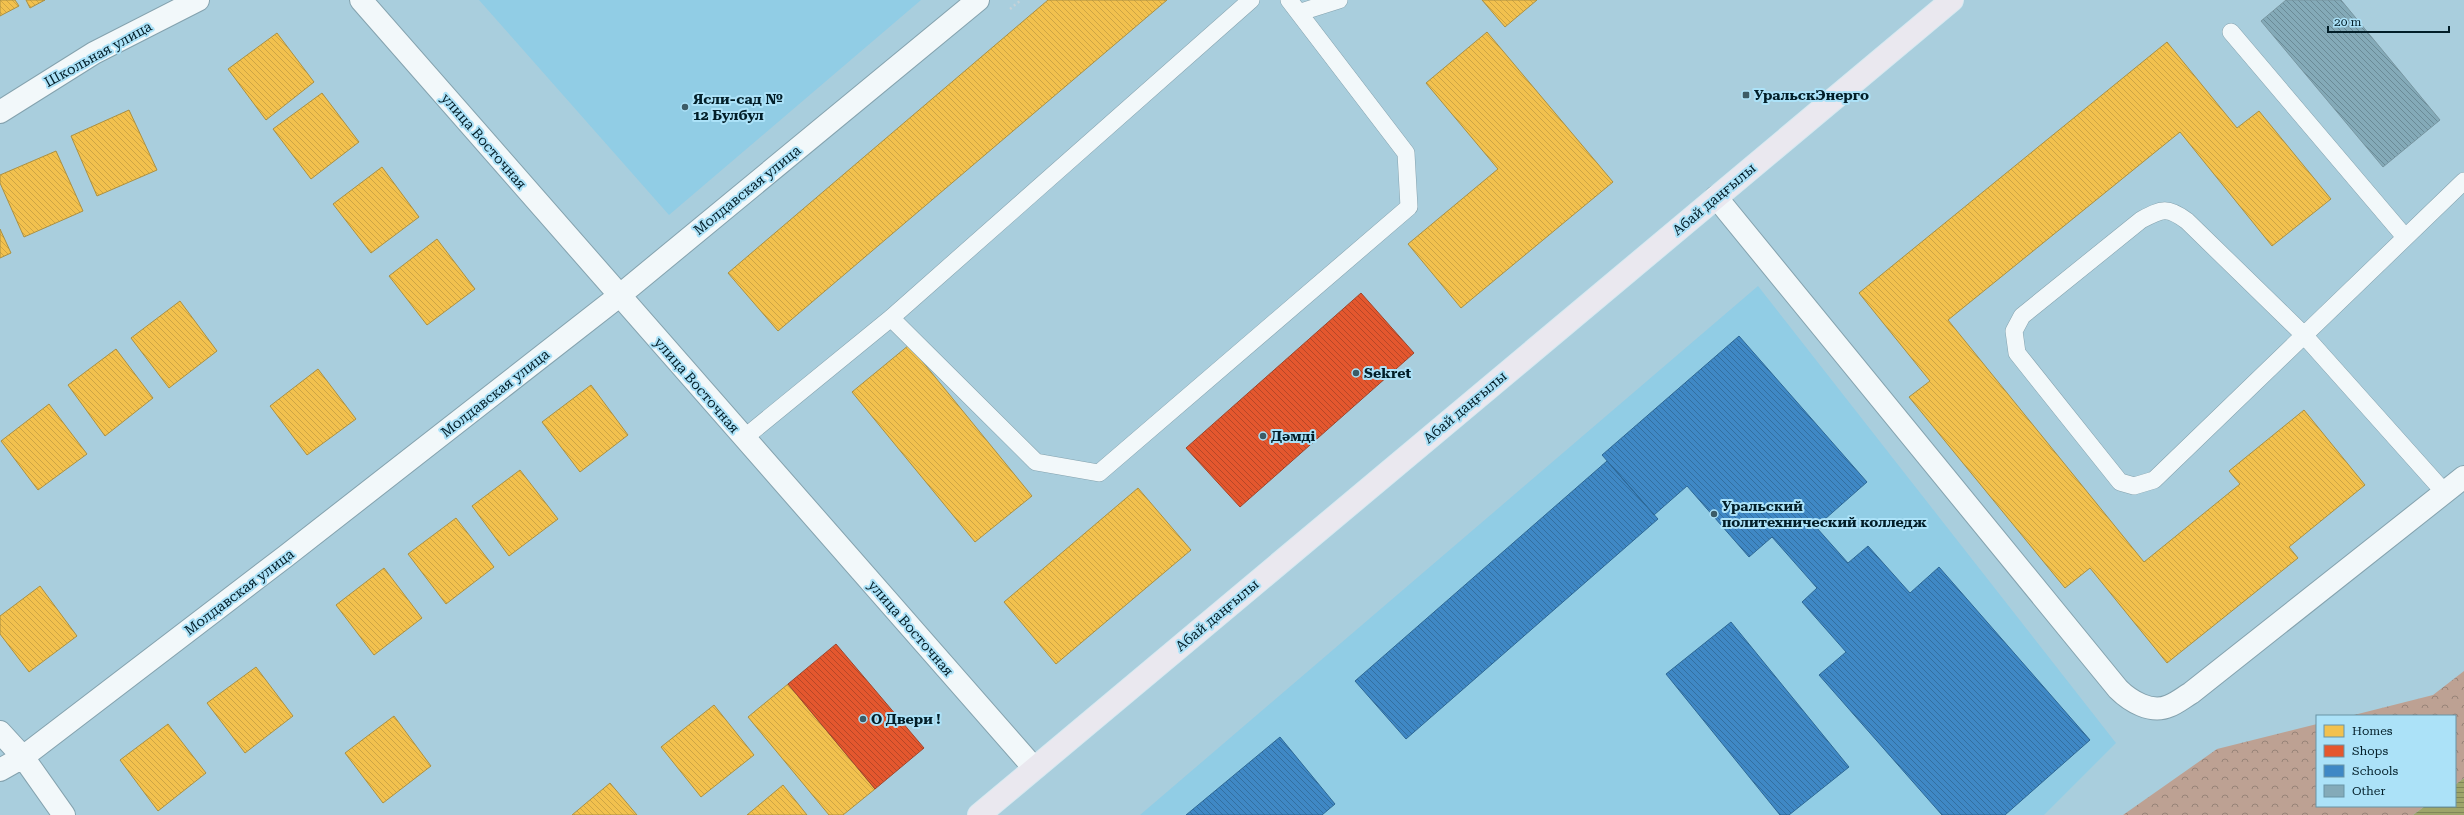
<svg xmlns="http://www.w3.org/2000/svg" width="2464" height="815" font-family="'Roboto Serif',serif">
<defs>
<pattern id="forest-crowns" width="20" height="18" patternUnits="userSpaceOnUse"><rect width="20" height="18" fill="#bda193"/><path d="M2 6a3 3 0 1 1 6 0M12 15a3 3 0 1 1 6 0" fill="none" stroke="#978378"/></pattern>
<pattern id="water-rules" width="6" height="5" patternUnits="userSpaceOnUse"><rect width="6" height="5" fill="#9ea56a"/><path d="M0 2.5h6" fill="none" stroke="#7f8657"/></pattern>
<pattern id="homes-back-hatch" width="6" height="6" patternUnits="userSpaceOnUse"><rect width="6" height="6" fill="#f2c14e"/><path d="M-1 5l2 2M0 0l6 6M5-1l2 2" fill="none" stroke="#cea544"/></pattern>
<pattern id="shops-back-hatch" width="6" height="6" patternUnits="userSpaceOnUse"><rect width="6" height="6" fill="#e4572e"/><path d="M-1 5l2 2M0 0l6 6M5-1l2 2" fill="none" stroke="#b74727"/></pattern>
<pattern id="schools-back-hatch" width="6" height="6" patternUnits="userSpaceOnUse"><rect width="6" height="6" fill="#3f88c5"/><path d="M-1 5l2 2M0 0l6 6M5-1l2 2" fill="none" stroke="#336fa0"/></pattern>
<pattern id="building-back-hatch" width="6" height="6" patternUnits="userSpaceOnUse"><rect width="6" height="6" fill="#84aab8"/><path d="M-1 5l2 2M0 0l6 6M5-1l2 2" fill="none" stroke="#6a8a96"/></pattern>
</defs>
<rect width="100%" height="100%" fill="#a9cedd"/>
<path fill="#91cde5" d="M479,0H921L669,215Z
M1758,286L2116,743L2044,815H1140Z"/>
<path fill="url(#forest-crowns)" d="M2464,671V778L2455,785V716H2350L2433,695Z
M2317,724V806H2425L2413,815H2123L2217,749Z"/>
<path fill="url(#water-rules)" d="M2464,778V815H2413L2425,806H2455V785Z"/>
<path fill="url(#homes-back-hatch)" stroke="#aa9043" d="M0,0H15L19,6L0,16Z
M26,0H45L30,8Z
M1048,0H1167L778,331L728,273Z
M1482,0H1537L1505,27Z
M1487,32L1613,182L1461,308L1408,244L1498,169L1426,83Z
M277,33L314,82L266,120L228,69Z
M2167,42L2237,128L2259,111L2331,199L2272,246L2180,132L1948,320L2144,562L2240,484L2229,471L2304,410L2365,485L2289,547L2298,558L2167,663L2090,568L2065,588L1909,397L1930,381L1859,293Z
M322,93L359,142L311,179L273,129Z
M129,110L157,170L97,196L71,136Z
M56,151L83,211L24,237L0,183V175Z
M382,167L419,217L371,253L333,204Z
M0,229L11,253L0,258Z
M437,239L475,289L427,325L389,276Z
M180,301L217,351L169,388L131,338Z
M909,345L1032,496L975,542L852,392Z
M116,349L153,398L105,436L68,385Z
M318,369L356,419L307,455L270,406Z
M591,385L628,435L580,472L542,422Z
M49,404L87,454L38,490L1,441Z
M520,470L558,519L509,556L472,506Z
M1138,488L1191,550L1056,664L1004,602Z
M456,518L494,567L446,604L408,554Z
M384,568L422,618L374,655L336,605Z
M40,586L77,636L29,672L0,634V616Z
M256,667L293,716L245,753L207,703Z
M788,684L875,789L843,815H829L748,717Z
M714,705L754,755L701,797L661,747Z
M394,716L431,766L383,803L345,753Z
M168,724L206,773L158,811L120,760Z
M610,783L637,815H572Z
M783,785L807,815H747Z"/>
<path fill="url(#shops-back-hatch)" stroke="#a0462c" d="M1361,293L1414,353L1240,507L1186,448Z
M836,644L924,748L875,789L788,684Z"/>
<path fill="url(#schools-back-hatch)" stroke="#2d6896" d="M1739,336L1867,482L1816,527L1848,563L1868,546L1910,593L1939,567L2090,740L2005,815H1942L1819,675L1846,652L1802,602L1817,588L1772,537L1749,557L1687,486L1654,515L1602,455Z
M1607,461L1658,519L1406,739L1355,681Z
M1731,622L1849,767L1789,815H1780L1666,674Z
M1280,737L1335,804L1322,815H1186Z"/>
<path fill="url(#building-back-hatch)" stroke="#7896a1" d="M2286,0H2341L2440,120L2383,167L2261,21Z"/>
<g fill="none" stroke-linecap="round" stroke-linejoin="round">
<defs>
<path id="service" d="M1301,12L1339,0
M2231,32L2405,237
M891,318L1036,462L1099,473L1409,207L1406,153L1289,0
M744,438L891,318L1251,0
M2445,493L2303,334L2187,221C2167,206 2162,209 2141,220L2022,316L2014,331L2017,353L2120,482L2134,486L2154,480L2464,181"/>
<path id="minor" d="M361,0L1034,768
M0,112L94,53L198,0
M1716,197L2118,689C2130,701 2151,714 2169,706C2177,703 2184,697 2191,693L2464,477
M0,732L23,757L64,815
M0,770L23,757L286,556L619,296L978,0"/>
<path id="primary" d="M979,815L1952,0"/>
</defs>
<use href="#service" stroke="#84a2ae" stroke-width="18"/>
<use href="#minor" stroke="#84a2ae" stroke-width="24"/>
<use href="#primary" stroke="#d8e9f0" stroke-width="24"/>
<path stroke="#c6d2d7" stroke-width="2.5" stroke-dasharray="2 3" stroke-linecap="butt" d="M1010,9L1021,0"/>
<use href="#service" stroke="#f2f8fa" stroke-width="17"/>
<use href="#minor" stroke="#f2f8fa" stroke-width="22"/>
<use href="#primary" stroke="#eae8ef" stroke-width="22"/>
</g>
<g fill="#3c5c67" stroke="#ace2f8" stroke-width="1.5">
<rect x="1742" y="91" width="8" height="8" rx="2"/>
<circle cx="685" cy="107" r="4"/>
<circle cx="1356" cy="373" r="4"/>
<circle cx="1263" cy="436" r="4"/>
<circle cx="1714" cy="514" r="4"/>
<circle cx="863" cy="719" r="4"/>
</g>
<g text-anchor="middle" stroke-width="4" stroke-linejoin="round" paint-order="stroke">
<g font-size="14" fill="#021e28" stroke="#ace2f8">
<text transform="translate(98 54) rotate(-29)" y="5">Школьная улица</text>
<text transform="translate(484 141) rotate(49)" y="5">улица Восточная</text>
<text transform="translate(747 190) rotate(-39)" y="5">Молдавская улица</text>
<text transform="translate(1714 199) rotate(-40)" y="5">Абай даңғылы</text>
<text transform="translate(697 385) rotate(49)" y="5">улица Восточная</text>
<text transform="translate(495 393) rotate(-38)" y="5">Молдавская улица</text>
<text transform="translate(1465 407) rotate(-40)" y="5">Абай даңғылы</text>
<text transform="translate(239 592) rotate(-37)" y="5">Молдавская улица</text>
<text transform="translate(1217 615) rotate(-40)" y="5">Абай даңғылы</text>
<text transform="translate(911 628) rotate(49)" y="5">улица Восточная</text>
</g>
<g font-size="14" font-weight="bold" fill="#021e28" stroke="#ace2f8" text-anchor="start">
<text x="1754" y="100">УральскЭнерго</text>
<text x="693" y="104">Ясли-сад №<tspan x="693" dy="16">12 Булбул</tspan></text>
<text x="1364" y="378">Sekret</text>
<text x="1271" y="441">Дəмді</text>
<text x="1722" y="511">Уральский<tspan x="1722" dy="16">политехнический колледж</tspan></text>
<text x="871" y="724">О Двери !</text>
</g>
</g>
<rect x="2316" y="715" width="140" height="92" fill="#ace2f8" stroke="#6894a5"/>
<rect x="2324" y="725" width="20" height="12" fill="#f2c14e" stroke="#6894a5"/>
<text x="2352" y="735" font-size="12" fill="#021e28">Homes</text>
<rect x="2324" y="745" width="20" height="12" fill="#e4572e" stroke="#6894a5"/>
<text x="2352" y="755" font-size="12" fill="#021e28">Shops</text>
<rect x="2324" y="765" width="20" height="12" fill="#3f88c5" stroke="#6894a5"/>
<text x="2352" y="775" font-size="12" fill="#021e28">Schools</text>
<rect x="2324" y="785" width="20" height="12" fill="#84aab8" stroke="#6894a5"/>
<text x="2352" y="795" font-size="12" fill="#021e28">Other</text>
<path d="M2328 26v6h121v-6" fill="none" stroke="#021e28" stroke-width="2"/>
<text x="2334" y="26" font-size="12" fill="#021e28" stroke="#ace2f8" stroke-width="3" paint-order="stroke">20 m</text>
</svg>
